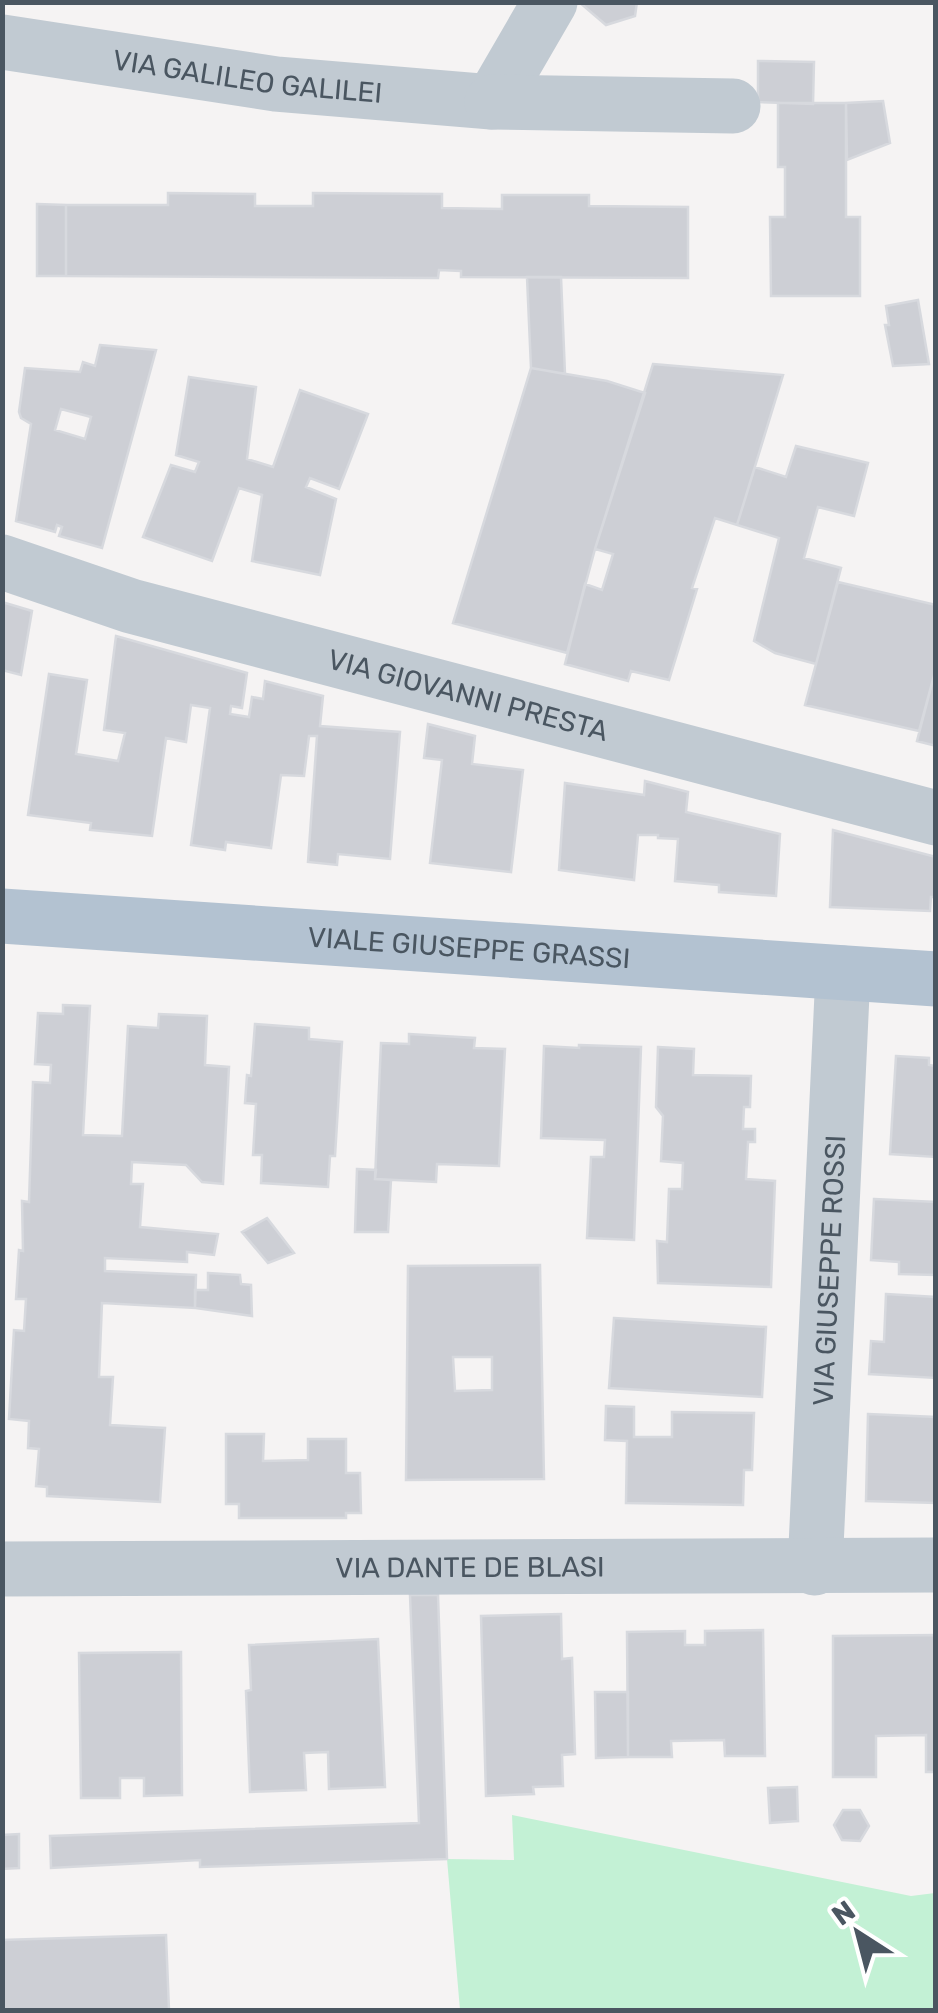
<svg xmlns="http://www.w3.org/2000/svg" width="938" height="2013" font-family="Rubik,sans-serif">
<rect width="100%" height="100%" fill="#f5f3f3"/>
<path fill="#c3f1d5" d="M512,1815L911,1896L935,1893V2010H460L447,1859L514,1860Z"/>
<path fill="#cdcfd5" stroke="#d7d9de" stroke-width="2.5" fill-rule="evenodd" d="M579,2H637L635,16L606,25Z
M758,61L814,62L813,104L758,102Z
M883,101L890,143L847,160L846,103Z
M778,103H846V217H860V296H771L770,217H785V167H778Z
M168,193L255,194V206H313V193L442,194V208L502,209V195H589V206L688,207V278L461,277V271L439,270L438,278L66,276V205H168Z
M37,204L66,205V276H37Z
M527,277H561L565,374L531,368Z
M918,300L929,364L893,366L885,325H889L886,306Z
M100,345L156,350L102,548L59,536L62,527L57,525L55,532L16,521L31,424L21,418L19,412L25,368L80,372L83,362L95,366ZM61,409L91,417L85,439L55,430Z
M653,364L783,375L737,525L715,518L692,588L697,589L669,680L631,671L628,681L565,664L585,584L602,590L613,554L595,549Z
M531,368L607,381L645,393L595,549L567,653L453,623Z
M189,377L256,387L247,459L273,467L300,390L368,414L339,489L310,478L306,487L336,499L320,575L252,561L262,495L239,488L212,561L143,537L171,465L195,472L199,462L176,455Z
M796,446L868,463L854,516L818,507L804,558L841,568L816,664L775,653L754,641L779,538L737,525L755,467L786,477Z
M838,582L936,605V668L919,731L805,705Z
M2,602L32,611L21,675L2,670Z
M116,636L247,673L242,708L231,706L230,714L249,717L252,697L263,699L265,681L323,696L320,726L400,732L390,859L338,854L337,865L308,862L317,736H309L304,776L281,775L271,848L226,842L225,850L191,845L210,708L191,705L186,742L166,738L152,836L90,830L91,823L28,815L49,674L87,680L76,754L118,761L125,733L104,730Z
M936,668V746L917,741Z
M428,724L475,736L472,764L523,770L511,872L430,863L442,760L424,758Z
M645,781L688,792L686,812L780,834L776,896L719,892V885L675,881L678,839L658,838V835H638L634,880L559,870L565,783L644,795Z
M833,830L936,857V897H931L930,911L830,907Z
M63,1005L90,1006L83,1135L122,1136L128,1026L158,1028L159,1014L207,1016L205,1065L229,1067L223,1184L202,1182L186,1165L132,1162L131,1184H143L140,1227L218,1234L214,1255L187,1252V1262L105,1258V1271L196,1275L195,1308L102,1303L99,1377H113L110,1425L165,1428L160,1502L47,1496V1487L36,1486L39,1449L28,1448L29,1421L9,1419L14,1330L24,1331L26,1299H16L19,1250L23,1251L22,1201L29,1202L33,1082L50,1083L51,1065L35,1064L38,1013L63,1014Z
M255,1024L309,1028V1039L342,1042L335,1156H330L328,1187L261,1183L262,1155H253L256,1104L245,1103L247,1075L251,1076Z
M409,1034L475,1038L474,1048L505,1049L499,1166L437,1164L436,1182L375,1179L381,1043L409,1044Z
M579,1045L641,1047L634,1240L587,1238L591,1157H604L605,1140L541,1138L544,1046L579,1048Z
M658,1047L694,1049L693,1075L751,1076L750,1107H744L743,1129H755V1142H748L746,1179L775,1181L771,1287L658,1283L657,1241L667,1242L669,1189H682L683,1163L661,1161L663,1116L656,1107Z
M896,1056L929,1058V1065L936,1066V1157L890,1154Z
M357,1169L376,1170L375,1179L391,1180L388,1232H355Z
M874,1199L936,1202V1275L899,1274V1262L871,1260Z
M267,1218L294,1253L268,1263L242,1232Z
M540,1265L544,1479L406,1480L408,1266ZM453,1357H492V1390L455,1391Z
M208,1273L240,1275L241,1284L251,1285L252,1316L195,1308V1290H208Z
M886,1294L936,1297V1378L869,1374L871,1341L884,1342Z
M614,1318L766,1327L762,1397L609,1388Z
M606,1406L634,1407V1437H672V1412L754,1413L752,1470H744L743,1505L626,1503L627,1441L605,1440Z
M868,1414L936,1417V1503L866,1501Z
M226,1434H264L263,1461L308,1460V1439H346V1473H360L361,1513H346V1518H239V1504H226Z
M410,1595H438L447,1859L200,1867V1860L51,1868L50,1836L419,1823Z
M561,1614L562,1659L572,1658L575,1754L562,1755L563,1786L533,1787L534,1794L486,1796L481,1616Z
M763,1630L765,1756H725L724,1740L671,1741L672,1757H628L627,1632L685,1631V1645H705V1631Z
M936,1635V1772H926V1735L876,1736V1777H833V1636Z
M378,1639L385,1787L329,1789L328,1752L304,1753L306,1790L250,1792L246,1691L251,1690L249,1645Z
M181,1652L182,1795L144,1796V1778H120V1798H81L79,1653Z
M595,1692H628V1757L596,1758Z
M797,1787L798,1821L770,1823L768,1788Z
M843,1810H860L869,1826L860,1841L842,1840L834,1825Z
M19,1834V1868L2,1869V1835Z
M166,1935L169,2010H2V1940Z"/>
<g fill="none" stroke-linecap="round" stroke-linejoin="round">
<g stroke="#c1cad2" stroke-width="55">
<path id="s1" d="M2,42L276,84L492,102L550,2"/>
<path d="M492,102L733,106"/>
<path id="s2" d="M2,562L131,606L936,818"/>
<path id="s3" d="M815,1568L843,973"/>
<path id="s4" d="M2,1569L936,1565"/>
</g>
<path stroke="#b3c2d1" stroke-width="55" id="s5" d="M2,916L936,979"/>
</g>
<g text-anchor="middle" stroke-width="8" stroke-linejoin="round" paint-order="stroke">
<g font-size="28" fill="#4a5661" stroke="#fff">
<text dy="10" stroke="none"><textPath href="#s1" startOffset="248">VIA GALILEO GALILEI</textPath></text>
<text dy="10" stroke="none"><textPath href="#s2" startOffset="485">VIA GIOVANNI PRESTA</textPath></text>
<text dy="10" stroke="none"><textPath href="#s5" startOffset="468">VIALE GIUSEPPE GRASSI</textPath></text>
<text dy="10" stroke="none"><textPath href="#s3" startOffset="298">VIA GIUSEPPE ROSSI</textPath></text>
<text dy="10" stroke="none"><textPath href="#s4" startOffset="468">VIA DANTE DE BLASI</textPath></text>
</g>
</g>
<rect width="938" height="2013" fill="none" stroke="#4a5661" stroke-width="10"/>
<g transform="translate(858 1933) rotate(324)" stroke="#ffffff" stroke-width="8" paint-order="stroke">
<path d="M0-8L18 38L0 25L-18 38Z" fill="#4a5661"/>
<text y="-15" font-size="28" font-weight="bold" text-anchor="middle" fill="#4a5661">N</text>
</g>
</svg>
